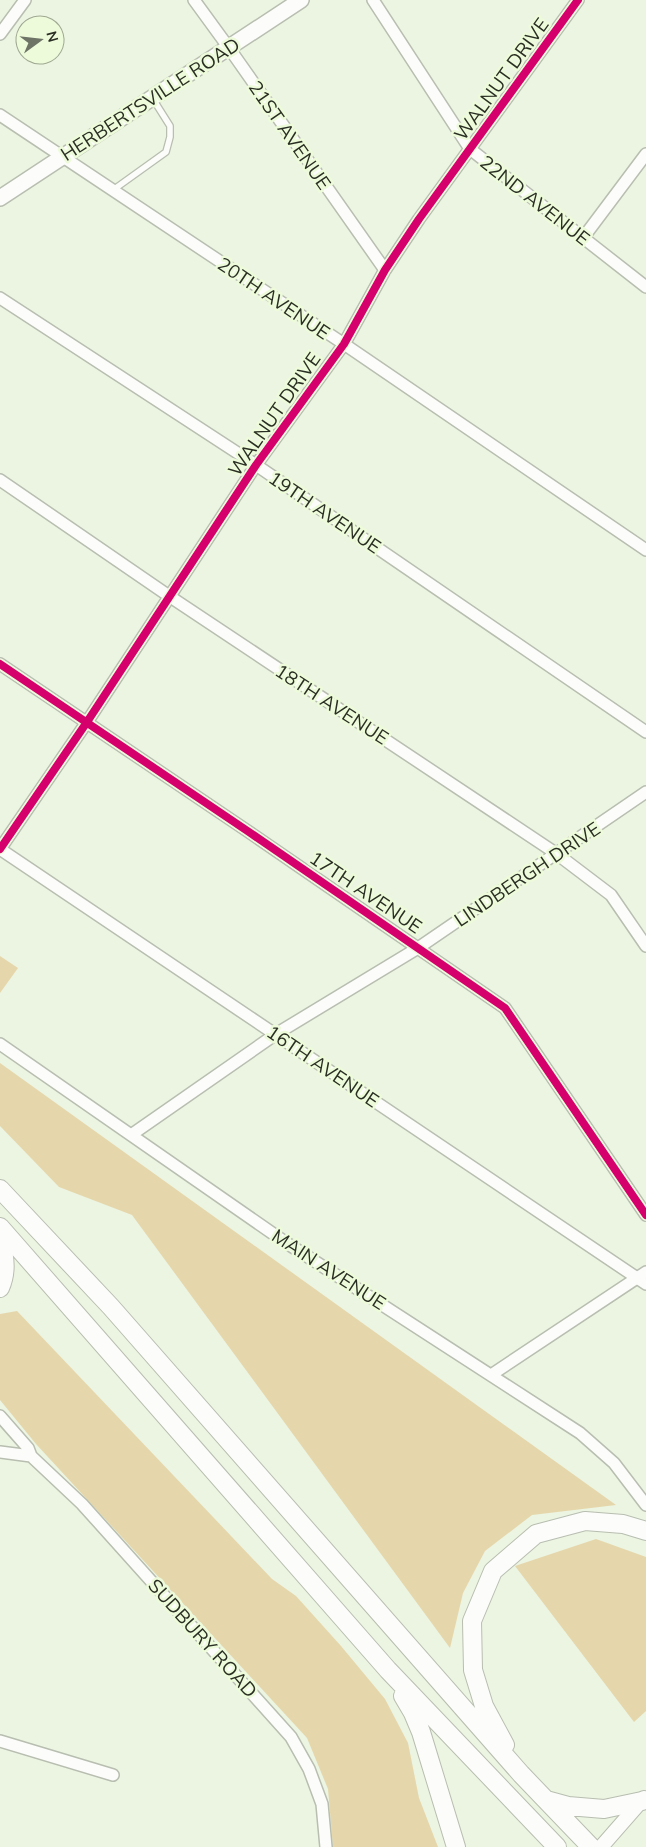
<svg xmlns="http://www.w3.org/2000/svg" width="646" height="1847" font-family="Mulish,sans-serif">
<rect width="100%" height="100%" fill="#ecf4e2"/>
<path fill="#e5d7ab" d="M0,956L18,968L0,993Z
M0,1063L616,1505L532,1515L485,1551L463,1593L450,1648L132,1215L59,1187L0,1126Z
M17,1311L272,1579L296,1596L341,1646L385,1699L408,1743L419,1798L438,1847H333L328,1789L307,1738L36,1444L0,1400V1314Z
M596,1539L646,1557V1711L634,1722L515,1566Z"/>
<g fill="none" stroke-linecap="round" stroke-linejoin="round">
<defs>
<path id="service" d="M113,190L166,152L170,137V126L153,99"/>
<path id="minor" d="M194,0L229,48L385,270
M373,0L470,149L646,287
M0,34L25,0
M0,115L344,344L646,550
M583,238L646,154
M0,298L256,465L646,732
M0,480L169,596L557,854L611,895L646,946
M0,664L249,832L505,1008L646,1215
M0,849L87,722L256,465L344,344L385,270L419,219L578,0
M0,849L646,1284
M0,1044L285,1242L580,1433L614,1463L646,1505
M131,1135L276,1034L418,948L646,792
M491,1375L646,1272
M0,1416L28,1448L31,1456L82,1504L291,1737L309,1769L322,1804L326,1847
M0,1452L31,1456
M0,1741L113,1775"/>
<path id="tertiary" d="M601,1847L644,1798"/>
<path id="secondary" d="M0,198L301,0"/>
<path id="trunk" d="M0,1189L111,1307L521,1774L591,1847
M0,1227L388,1670L557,1847
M0,1242C6,1258 7,1272 0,1288
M403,1696L413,1713L421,1732L456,1847
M505,1745L484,1706L473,1670L472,1621L493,1571L536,1534L585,1521L623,1524L646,1531
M546,1800L568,1806L604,1809L642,1801"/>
</defs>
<use href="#service" stroke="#b8beb0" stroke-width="8"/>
<use href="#minor" stroke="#b8beb0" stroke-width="14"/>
<use href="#tertiary" stroke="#b8beb0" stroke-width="16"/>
<use href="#secondary" stroke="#b8beb0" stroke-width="18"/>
<use href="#trunk" stroke="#b8beb0" stroke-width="20"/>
<use href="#service" stroke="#fcfdfb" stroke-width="5.5"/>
<use href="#minor" stroke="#fcfdfb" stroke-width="11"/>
<use href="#tertiary" stroke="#fcfdfb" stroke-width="14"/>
<use href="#secondary" stroke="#fcfdfb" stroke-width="15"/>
<use href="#trunk" stroke="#fcfdfb" stroke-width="18"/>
<defs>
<path id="cycleway" d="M0,664L249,832L505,1008L646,1215
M0,849L87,722L256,465L344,344L385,270L419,219L578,0"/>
</defs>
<use href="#cycleway" stroke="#edfbdb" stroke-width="11"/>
<use href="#cycleway" stroke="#d6006c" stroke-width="8"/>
</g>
<g text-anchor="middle" stroke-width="5" stroke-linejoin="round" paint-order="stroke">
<g font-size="19" fill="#2a2f23" stroke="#edfbdb">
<text transform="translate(501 79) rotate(-54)" y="7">WALNUT DRIVE</text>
<text transform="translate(150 99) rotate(-33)" y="7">HERBERTSVILLE ROAD</text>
<text transform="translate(290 135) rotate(55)" y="7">21ST AVENUE</text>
<text transform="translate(535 200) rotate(38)" y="7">22ND AVENUE</text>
<text transform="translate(274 298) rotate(34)" y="7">20TH AVENUE</text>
<text transform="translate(274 414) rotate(-55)" y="7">WALNUT DRIVE</text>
<text transform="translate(325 512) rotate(34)" y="7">19TH AVENUE</text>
<text transform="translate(332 704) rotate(33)" y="7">18TH AVENUE</text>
<text transform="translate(527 874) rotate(-34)" y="7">LINDBERGH DRIVE</text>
<text transform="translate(366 892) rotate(34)" y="7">17TH AVENUE</text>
<text transform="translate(323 1066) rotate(34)" y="7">16TH AVENUE</text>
<text transform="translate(329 1269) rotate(33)" y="7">MAIN AVENUE</text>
<text transform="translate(203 1638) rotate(48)" y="7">SUDBURY ROAD</text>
</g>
</g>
<g transform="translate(40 40) rotate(75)"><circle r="24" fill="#edfbdb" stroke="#9fa991"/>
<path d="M0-4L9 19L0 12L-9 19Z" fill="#6e7466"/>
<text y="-8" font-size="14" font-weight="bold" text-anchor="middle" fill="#2a2f23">N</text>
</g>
</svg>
